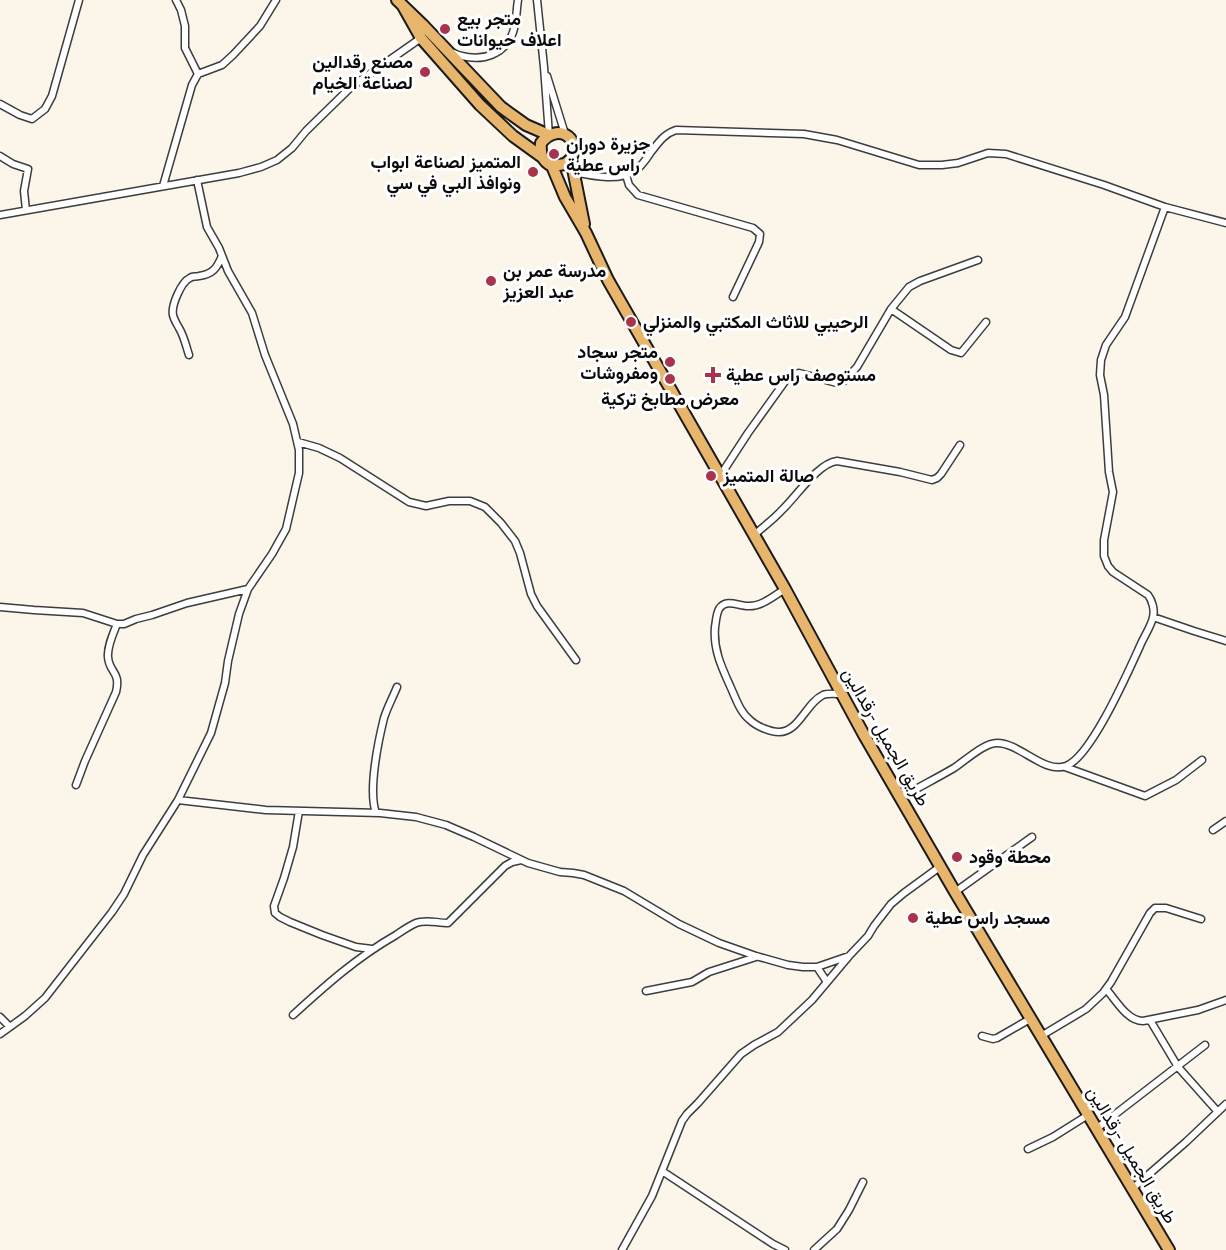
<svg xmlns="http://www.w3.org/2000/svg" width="1226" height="1250" font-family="'Times New Roman',Vazirmatn,serif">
<rect width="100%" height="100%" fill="#fcf5e9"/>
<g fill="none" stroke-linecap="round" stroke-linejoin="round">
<defs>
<path id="street" d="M176,0L181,10L185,26V48L198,74
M537,0L544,67L549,135
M454,53C459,56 462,56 467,57C485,60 502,54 511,37C517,26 516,12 518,0
M547,76L565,134
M0,104L20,115L32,119L45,109L52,96L79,0
M0,156L13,164L28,169L24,191L26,210
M574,172C593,176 619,182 636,170C642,166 647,158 651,152C659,142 664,134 676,130L804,134L837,140L919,165H942L958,163L988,153L1006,154L1104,185L1165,207L1226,223
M626,175L629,185L638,195L753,228L760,234L759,242L733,297
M163,186L192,85L198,74L222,65L233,55L260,26L276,0
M0,215L239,173L261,167L277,160L292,148L306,131L351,87L421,38V37
M891,309L951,350L961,353L986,322
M189,355C186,346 184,336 179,328C177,324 174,320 173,315C171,306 181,282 190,278C192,276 196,277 199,276C213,274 217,268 222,256
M298,442L319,448L340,458L409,502L426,506L449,501H470L485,507L501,523L515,541L520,553L531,594L537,606L576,660
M720,476L748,433L786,380L792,376L799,373L837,383L844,381L857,367L891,309L909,287L920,281L978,260
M754,535C763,527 774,519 782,510C796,497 818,463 837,461L900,472L932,480L937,478L941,474L960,445
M785,589C774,596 761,607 748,606C738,606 726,598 719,609C716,615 716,622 715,627C713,650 722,668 731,688C736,699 740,712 750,720C756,726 770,732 779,732C799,732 806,703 823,695C828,693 836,694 841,694
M0,607L34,610L83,613L117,624H124L136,619L152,615L187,603L248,589
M1153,617L1194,631L1226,641
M1065,767L1145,796L1176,780L1202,760
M76,785L85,761L116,692C121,671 109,673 108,657C107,647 113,634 117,624
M902,797C919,787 937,778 954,768C966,760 984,743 997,743C1020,743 1044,774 1066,766C1091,757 1128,672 1140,646C1143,638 1152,625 1153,617C1155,610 1152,600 1148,595L1113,572L1108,566L1104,556V540L1113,492L1109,472L1104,395L1100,375L1101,360L1106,345L1125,317L1165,207
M178,800L266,810L380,813L416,817L446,825L474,837L528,863L560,872L573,873L584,875L624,891L679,924L719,943L756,956L788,965L803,967H817L849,956
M299,811L293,847L284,878L274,906L275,913L280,917L290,922L322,935L356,947L372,949
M376,813C368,791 378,742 384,718C387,708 393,697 397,687
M1213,830L1226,821
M955,892L1032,837
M817,967L827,982
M1106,989C1116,1000 1127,1021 1143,1021L1198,1010L1226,1000
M646,991L692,982L709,972L756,957
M293,1015C326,985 356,958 396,935C402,931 409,926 416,923C426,919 437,923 448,923L505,866L512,862L521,860
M0,1017L10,1027
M1150,1020L1178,1067L1218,1112
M0,1034L25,1016L45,998L112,912L124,894L143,855L178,800L211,733L225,683L228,661L239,614L248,589L272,554L286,529L299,473V450L293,424L265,355L252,313L228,271L219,248L207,227L197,180
M982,1036L993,1039L997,1038L1030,1019
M1041,1036L1086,1009L1103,993L1111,982L1150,913L1155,908H1166L1201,919
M1096,1129L1205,1045
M1028,1149L1053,1137L1088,1115
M662,1171L773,1244L785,1250
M1133,1188L1186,1142L1226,1104
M622,1250L652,1196L682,1121L687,1114L698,1103L741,1054L754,1045L778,1032L812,1000L849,956L868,936L874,926L891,904L904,893L941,866
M814,1250L837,1229L849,1210L863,1182"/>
<path id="primary" d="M397,0L422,24L501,107L526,125L549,135
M403,6L421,38L480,105L513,136L542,157
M571,159L565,164L552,166C542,161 540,154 541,143C556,123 582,136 571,159L584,224
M552,166L565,197L586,233L608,280L785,589L864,735L955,892L1169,1250"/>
</defs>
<use href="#street" stroke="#3d3d3d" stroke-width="9"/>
<use href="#primary" stroke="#1b1b1b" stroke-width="14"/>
<use href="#street" stroke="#fff" stroke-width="6"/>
<use href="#primary" stroke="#e8b56d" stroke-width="10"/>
</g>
<g fill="#a9334d" stroke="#fff" stroke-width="2">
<circle cx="445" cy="29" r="6"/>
<circle cx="425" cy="72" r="6"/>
<circle cx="554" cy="154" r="6"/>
<circle cx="533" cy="172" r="6"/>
<circle cx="491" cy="281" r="6"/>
<circle cx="631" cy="322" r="6"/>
<circle cx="670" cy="362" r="6"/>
<path d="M710 366h6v6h6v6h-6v6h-6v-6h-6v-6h6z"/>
<circle cx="670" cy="379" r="6"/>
<circle cx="711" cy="476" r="6"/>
<circle cx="957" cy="857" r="6"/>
<circle cx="913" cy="918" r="6"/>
</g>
<g text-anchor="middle" stroke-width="6" stroke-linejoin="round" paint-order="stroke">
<g font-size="18" font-weight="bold" fill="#0a0a0a" stroke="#fff" text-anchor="start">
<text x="457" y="25">متجر بيع<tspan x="457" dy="21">اعلاف حيوانات</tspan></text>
<text x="413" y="68" text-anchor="end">مصنع رقدالين<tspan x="413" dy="21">لصناعة الخيام</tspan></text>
<text x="566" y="150">جزيرة دوران<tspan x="566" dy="21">راس عطية</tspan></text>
<text x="521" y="168" text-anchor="end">المتميز لصناعة ابواب<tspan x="521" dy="21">ونوافذ البي في سي</tspan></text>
<text x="503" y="277">مدرسة عمر بن<tspan x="503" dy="21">عبد العزيز</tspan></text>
<text x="643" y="328">الرحيبي للاثاث المكتبي والمنزلي</text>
<text x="658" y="358" text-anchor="end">متجر سجاد<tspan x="658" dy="21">ومفروشات</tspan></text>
<text x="726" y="381">مستوصف راس عطية</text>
<text x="670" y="405" text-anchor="middle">معرض مطابخ تركية</text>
<text x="723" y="482">صالة المتميز</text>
<text x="969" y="863">محطة وقود</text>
<text x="925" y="924">مسجد راس عطية</text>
</g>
<g font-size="18" fill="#0a0a0a" stroke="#fff">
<text transform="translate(886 737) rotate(60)" y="6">طريق الجميل -رقدالين</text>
<text transform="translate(1132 1155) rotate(59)" y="6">طريق الجميل -رقدالين</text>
</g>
</g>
</svg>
